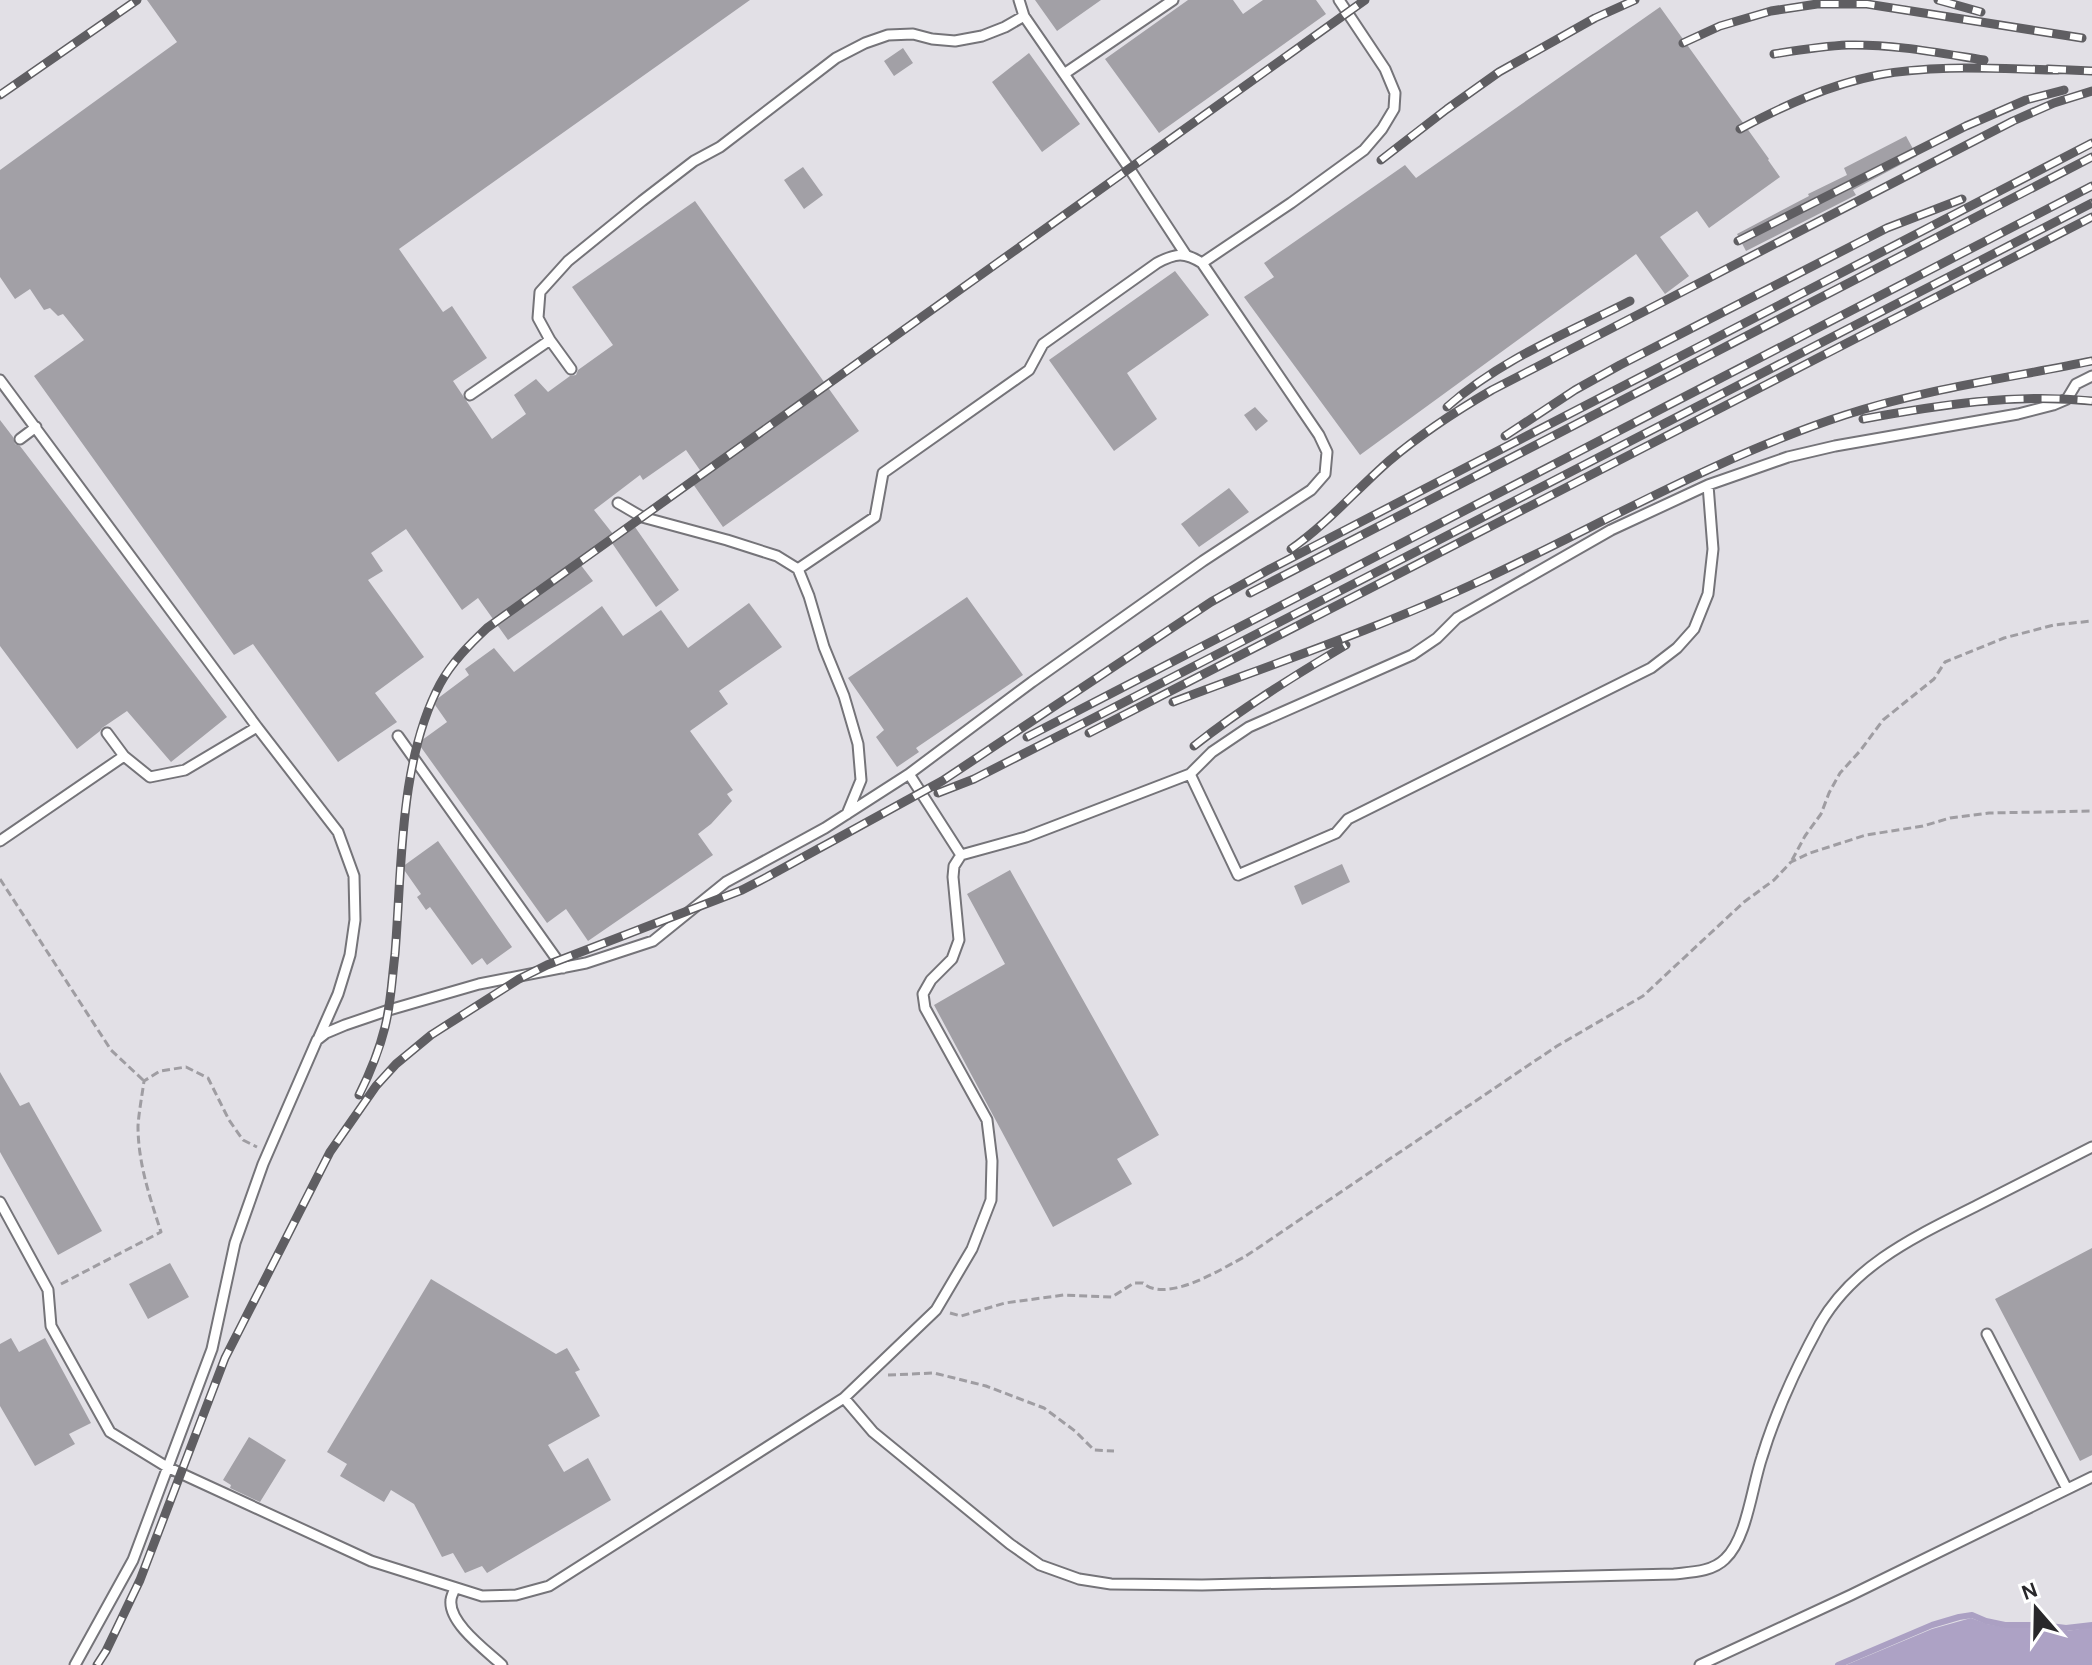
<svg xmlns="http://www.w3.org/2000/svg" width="2092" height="1665" font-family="Karla,sans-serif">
<rect width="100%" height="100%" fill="#e2e0e6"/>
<path fill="#ada2c5" d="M1971,1618L1987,1624L2008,1628H2045L2067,1631L2092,1627V1665H1846L1932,1629Z"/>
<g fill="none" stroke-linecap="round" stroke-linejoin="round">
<path stroke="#aba0c3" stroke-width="6" d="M1838,1665L1932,1625L1959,1617L1972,1615L1986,1621L2005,1625H2042L2066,1628L2092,1625"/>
</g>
<path fill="#a2a0a6" d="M147,0H750L399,249L443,312L452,306L487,358L453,381L492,439L526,414L514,395L536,379L548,392L570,376L576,375L578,370L613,345L572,287L695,201L859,431L723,527L693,484L704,476L686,450L643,480L640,475L594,510L613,534L577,560L593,581L508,640L478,598L462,610L406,529L371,553L383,571L368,580L424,657L375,693L397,722L338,762L253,644L234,655L34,376L84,340L63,314L58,316L50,308L44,310L30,289L15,299L0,277V170L177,42Z
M1035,0H1101L1057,31Z
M1188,0H1233L1243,14L1263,0H1316L1326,14L1159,133L1105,59Z
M1660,7L1769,159L1768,160L1780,177L1709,228L1697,211L1660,237L1689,276L1665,294L1636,254L1360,455L1244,297L1274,277L1264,263L1405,165L1416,178Z
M903,48L913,63L894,76L884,61Z
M1029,53L1080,124L1042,152L992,82Z
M1906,136L1917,156L1853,190L1856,195L1746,251L1737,234L1809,196L1808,194L1847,175L1844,168Z
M803,167L823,195L804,209L784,180Z
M1175,271L1209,315L1127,373L1157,419L1114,451L1049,360Z
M1255,407L1268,421L1256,431L1244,415Z
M0,420L13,437L15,444L20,446L227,717L171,762L127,711L102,728L100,731L77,749L0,646Z
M1229,488L1249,512L1199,547L1181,524Z
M635,527L679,590L656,607L612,543Z
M967,597L1023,675L916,748L919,752L897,767L876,737L884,730L848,678Z
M749,603L782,647L719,691L728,704L690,731L733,790L727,794L732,801L711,824L698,834L713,855L588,941L566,909L547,923L418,743L447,722L433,702L469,675L465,669L494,648L514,672L602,606L623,636L661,610L688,648Z
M438,841L512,947L487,965L482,958L472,965L430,907L426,910L417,897L421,894L402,867Z
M1342,864L1350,882L1302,905L1294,886Z
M1010,870L1159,1135L1117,1159L1132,1184L1053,1227L934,1005L1005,964L967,894Z
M0,1072L20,1106L29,1102L102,1231L58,1255L0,1152Z
M2092,1248V1455L2080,1461L1995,1299Z
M170,1263L189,1297L148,1319L129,1284Z
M431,1279L556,1354L567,1348L580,1370L575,1372L600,1416L548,1445L564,1472L588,1458L611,1500L487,1573L482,1566L465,1573L453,1553L442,1557L414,1504L391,1490L384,1502L340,1476L347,1464L327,1452Z
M11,1338L19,1352L45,1338L91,1423L69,1434L75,1444L35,1466L0,1406V1344Z
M249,1437L286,1460L260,1502L230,1488L231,1485L223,1480Z"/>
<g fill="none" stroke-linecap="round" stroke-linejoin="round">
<defs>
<path id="lane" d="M1019,0L1024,16L1129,168L1186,255
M1064,74L1173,0
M1202,263L1291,203L1364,150L1382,129L1394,109L1395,93L1385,69L1339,0
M571,369L550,340L538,318L540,292L568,261L642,201L694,161L720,147L836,58L865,43L888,35L913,34L932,39L955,41L982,36L1005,27L1024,16
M0,380L257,727
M470,395L550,340
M20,439L36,427
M618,503L642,517L727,540L777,556L798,569L809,596L824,647L844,696L858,744L861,780L847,814
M107,733L124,756L150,777L185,770L257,727L338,832L354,876L355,920L350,955L338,994L319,1037
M398,736L563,968
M909,774L961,855
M1190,774L1238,875L1336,833L1348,819L1651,668L1677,648L1694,629L1708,594L1713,549L1708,485
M0,841L124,756
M0,1202L48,1290L51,1326L110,1432L167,1467L371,1561L482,1596L516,1595L549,1586L844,1398L936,1310L972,1249L991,1200L992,1161L987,1120L925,1008L923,994L931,980L952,959L959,940L953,877L954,866L961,855L1026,837L1190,774L1212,752L1249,727L1412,655L1437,638L1457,618L1611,530L1708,485L1788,457L1835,446L2018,414L2053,405L2067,399L2076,384L2092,376
M1987,1334L2067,1489
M844,1398L873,1432L1010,1544L1040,1565L1079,1579L1111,1584L1202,1585L1674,1574C1691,1572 1712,1572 1725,1559C1747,1539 1752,1486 1762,1457C1776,1411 1797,1366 1820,1324C1855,1263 1919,1235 1978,1205C2016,1186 2054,1166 2092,1147
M455,1588C454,1591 451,1597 451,1600C448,1623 487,1651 502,1665
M75,1665L133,1560L212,1349L235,1243L263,1164L317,1040L326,1033L345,1025L389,1010L479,984L586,963L653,941L726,882L825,828L909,774L1032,682L1203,561L1311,490L1325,474L1327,452L1319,435L1202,263C1184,252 1176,253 1157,263L1043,344L1029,370L883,473L875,517L798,569
M1700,1665L1851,1595L2092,1477"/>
</defs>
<use href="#lane" stroke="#757479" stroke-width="13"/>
<path stroke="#9f9da2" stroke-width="3" stroke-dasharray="8 4" stroke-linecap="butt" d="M1792,860L1805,836L1821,814L1829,793L1840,773L1860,751L1883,720L1934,679L1945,662L2004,638L2054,625L2092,621
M0,879L111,1050L143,1080
M61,1284L161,1232C150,1198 138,1163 138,1126C139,1111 142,1096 144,1081L160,1071L186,1067L208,1078L229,1120L243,1140L257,1147
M950,1313L961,1316L1005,1303L1064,1295L1112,1297L1134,1283H1143C1167,1304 1221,1269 1246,1256L1557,1046L1643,996L1744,902L1774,880L1791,862L1810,853L1866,835L1923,826L1950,818L1989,813L2092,811
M888,1375L934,1373L986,1386L1044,1408L1075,1431L1094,1450L1114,1451"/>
<use href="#lane" stroke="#fff" stroke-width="9"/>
<defs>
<path id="rail" d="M1938,0L1981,12
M1683,43L1720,26L1771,11L1817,4H1867L2082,38
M1774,54C1799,50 1823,46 1848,45C1894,44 1939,53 1984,60
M2048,69L2092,71
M0,95L137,0
M1740,129C1785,105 1829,85 1878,75C1937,64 1998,69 2058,70
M1381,160L1447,109L1499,72L1595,18L1635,0
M1738,241L1966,126L2026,100L2064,90
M1447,407C1500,360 1567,333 1630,301
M1863,419C1939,405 2014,393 2092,401
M1505,436L1575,390L1620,365L1887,228L1962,199
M1291,549C1327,524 1356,490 1389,461C1421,434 1456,411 1492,390L2013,121L2054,103L2092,91
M1250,593L2092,157
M1173,702C1276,663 1382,627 1482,580C1602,524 1719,456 1845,415C1925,389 2009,378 2092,361
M1089,733L2092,217
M1027,737L2092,186
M1194,746C1242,708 1294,676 1346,645
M938,793L974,779L1080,725L2092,203
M359,1095C370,1073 379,1051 385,1027C391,1003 392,978 395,954C402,868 399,761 440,684C452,662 469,645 487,628L1365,0
M97,1665L106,1651L140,1580L225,1358L330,1152L376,1086L396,1064L431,1035L519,979L547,965L742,890L767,877L942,781L1211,602L1270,569L2092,143"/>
</defs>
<use href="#rail" stroke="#5f5e62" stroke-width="9"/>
<use href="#rail" stroke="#fff" stroke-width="6" stroke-dasharray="18" stroke-linecap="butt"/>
</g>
<g transform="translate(2036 1609) rotate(340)" stroke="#ffffff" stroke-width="6" paint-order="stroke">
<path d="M0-6L14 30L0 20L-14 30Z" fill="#29282b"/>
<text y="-12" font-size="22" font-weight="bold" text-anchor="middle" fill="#29282b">N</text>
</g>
</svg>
